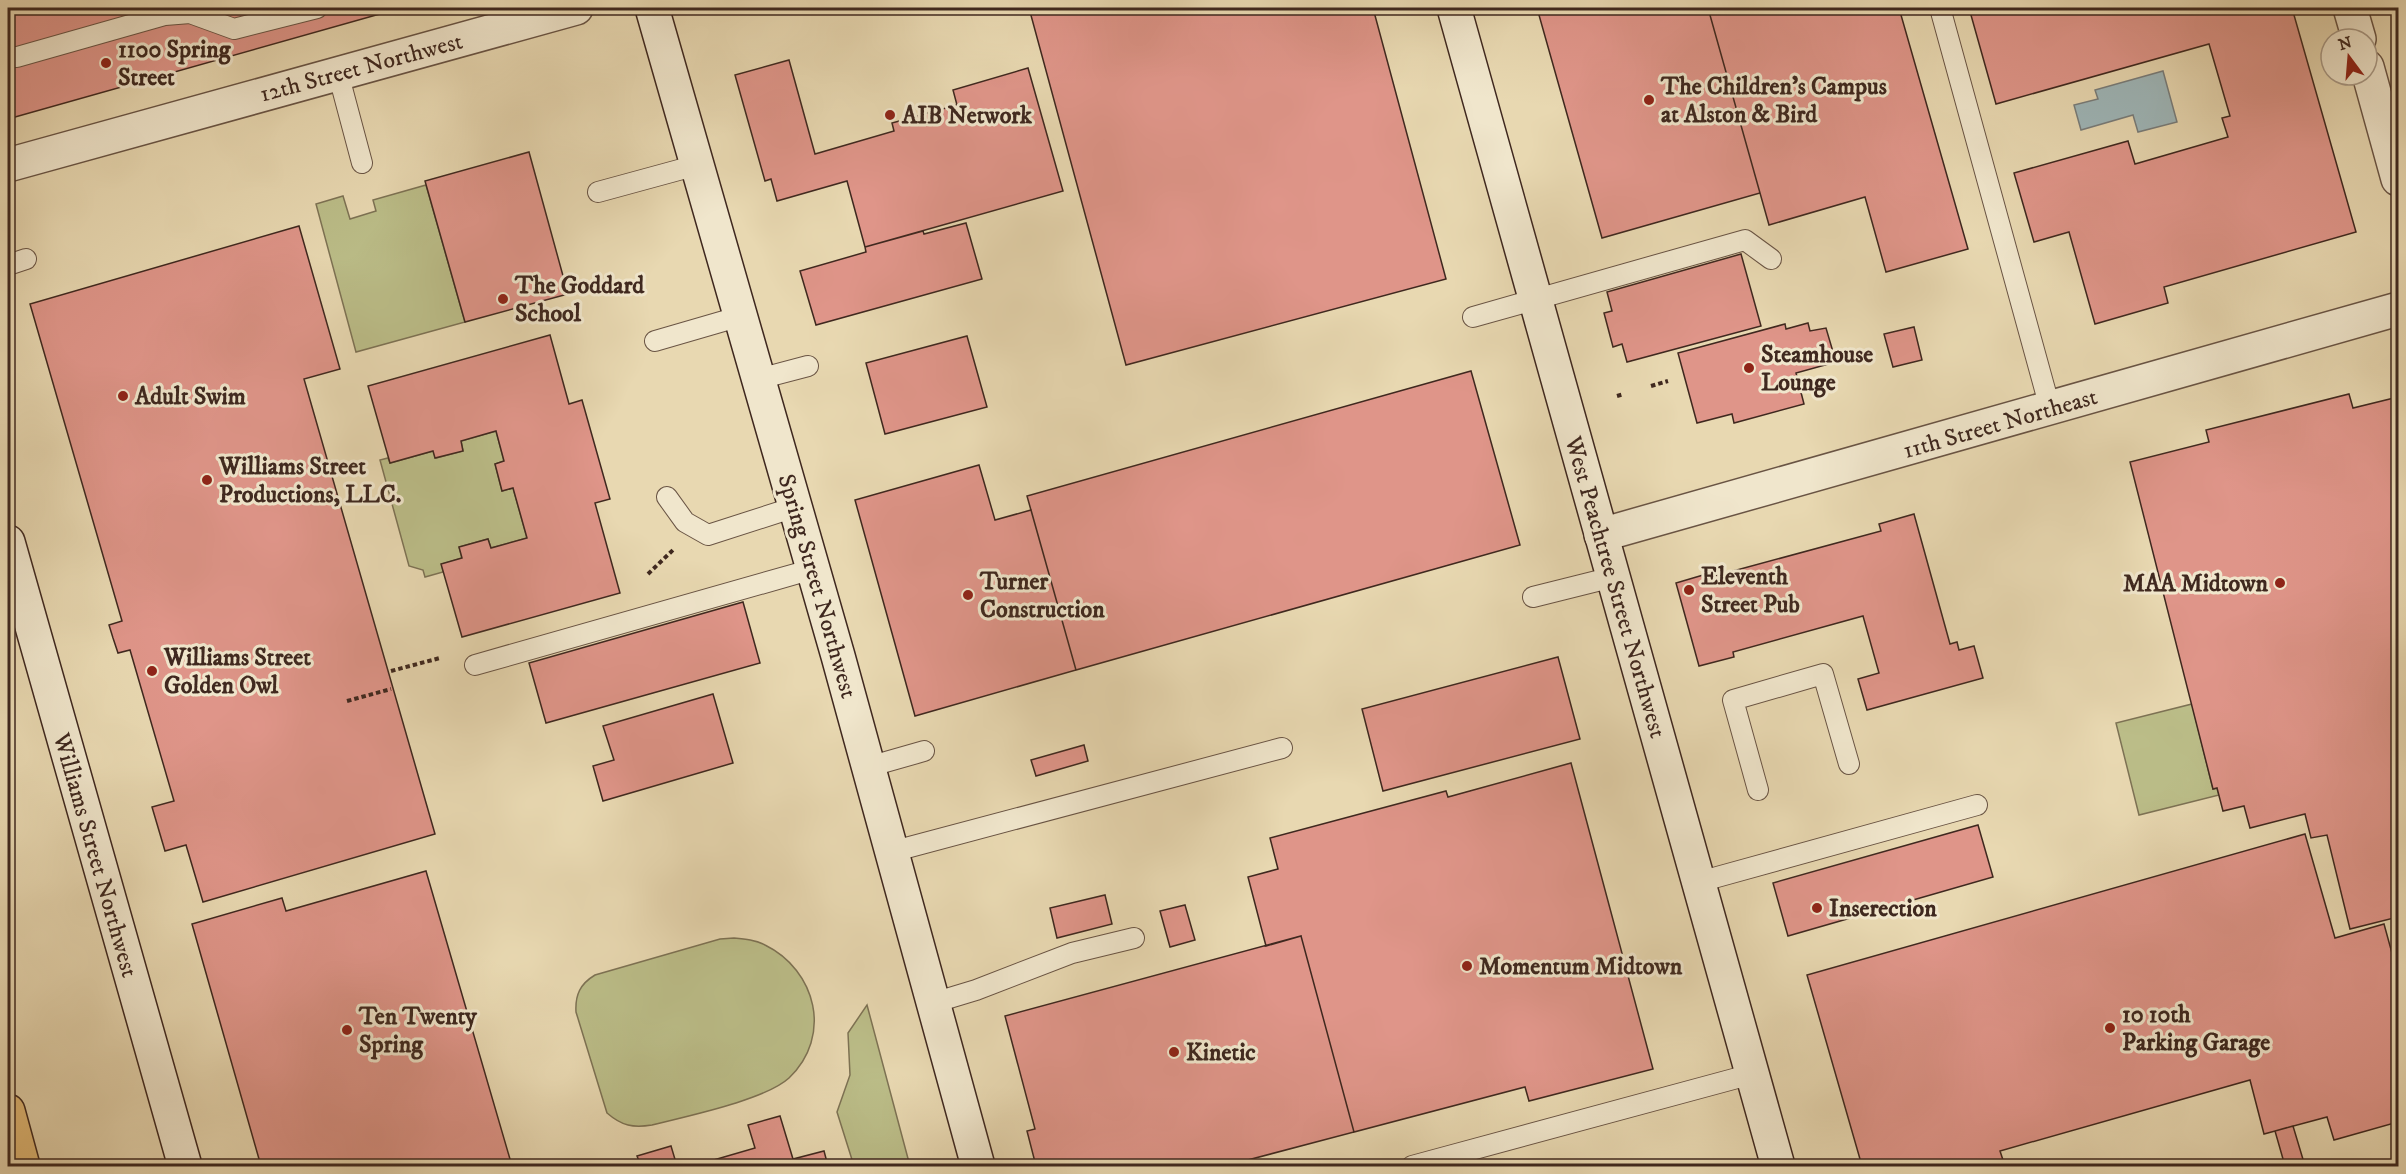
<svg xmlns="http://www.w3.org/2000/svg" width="2406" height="1174" font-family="'IM FELL DW Pica',serif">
<rect width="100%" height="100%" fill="#e8d8b1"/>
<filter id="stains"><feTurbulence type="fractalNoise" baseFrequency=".00333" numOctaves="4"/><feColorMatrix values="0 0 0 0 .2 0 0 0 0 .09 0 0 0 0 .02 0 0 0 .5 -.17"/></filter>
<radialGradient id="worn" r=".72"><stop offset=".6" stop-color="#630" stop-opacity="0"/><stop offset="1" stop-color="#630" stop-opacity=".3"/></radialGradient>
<path fill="#bbbd88" stroke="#7d7254" stroke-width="1.5" d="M426,185L465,322L356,352L316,204L343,196L350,219L376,211L373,200Z
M496,431L504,461L495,464L502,491L513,488L527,538L491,548L488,539L459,547L462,558L442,564L443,572L425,577L423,570L409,566L380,460L388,458L390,463L433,451L436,458L463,451L461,441Z
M2192,704L2213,789L2217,788L2219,795L2139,815L2116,723Z
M734,938C745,939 756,940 765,945C816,970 833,1036 789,1078C765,1100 687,1116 652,1125C633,1128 622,1126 607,1113L576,1012C575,995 580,984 595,975L720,939Z
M867,1005L910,1166H854L837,1112L850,1075L848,1033Z"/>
<path fill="#9eb6b8" stroke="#787d7b" stroke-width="1.5" d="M2163,71L2177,122L2138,132L2133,115L2081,130L2074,105L2098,99L2095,90Z"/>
<path fill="#df9589" stroke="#3f281f" stroke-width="1.5" d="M8,8H401L8,119Z
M1029,8H1373L1446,279L1126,365Z
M1537,8H1708L1760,193L1602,238Z
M1708,8H1899L1968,249L1886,272L1865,197L1769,225Z
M1969,8H2292L2356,232L2164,287L2168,303L2095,324L2069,232L2034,242L2014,173L2128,141L2135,164L2228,137L2222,118L2230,116L2209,44L1996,104Z
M789,60L815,154L894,131L892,123L957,105L953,90L1028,68L1063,191L865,247L847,181L777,201L771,179L765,181L735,75Z
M529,152L568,294L465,322L425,181Z
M966,223L982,279L816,325L800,271L866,252L865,247L923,231L924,234Z
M299,226L340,369L304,379L435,834L203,902L186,845L165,851L152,807L174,801L130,650L118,653L113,638L109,625L122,621L30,304Z
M1741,254L1761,326L1627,362L1622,344L1613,347L1604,313L1612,311L1607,292Z
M1808,323L1810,331L1826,328L1836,362L1796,373L1804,404L1734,423L1732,414L1697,423L1678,353L1785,324L1786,329Z
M1914,327L1922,360L1893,367L1884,334Z
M550,335L569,404L582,400L610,499L595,503L620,593L462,637L441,564L462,558L459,547L488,539L491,548L527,538L513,488L502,491L495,464L504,461L496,431L461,441L463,451L435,458L433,451L390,463L368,386Z
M967,336L987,407L885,434L866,363Z
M1471,371L1520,545L1076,670L1027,496Z
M2349,394L2353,408L2398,397V917L2350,929L2327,835L2311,838L2305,814L2250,828L2244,806L2223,811L2217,788L2213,789L2130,462L2209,442L2206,430Z
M979,465L995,520L1031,510L1076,670L915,716L855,500Z
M1914,514L1950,644L1957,642L1959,650L1974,646L1983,678L1867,710L1858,679L1879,673L1863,616L1733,652L1734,657L1699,666L1676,583L1710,573L1711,577L1881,531L1879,524Z
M743,602L760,663L546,723L529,663Z
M1558,657L1580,739L1383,791L1362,709Z
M713,694L733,763L603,801L593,766L614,760L603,726Z
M1084,745L1088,761L1036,776L1031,760Z
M1571,763L1653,1069L1529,1101L1525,1087L1354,1132L1301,936L1266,946L1248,877L1278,869L1270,838L1446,791L1448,797Z
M1978,825L1993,877L1788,936L1773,883Z
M2305,834L2335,938L2384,924L2398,975V1122L2334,1140L2327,1117L2264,1134L2250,1080L2000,1151L2005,1166H1862L1807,975Z
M426,871L512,1166H261L192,924L282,898L286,911Z
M1105,895L1112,924L1057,938L1050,908Z
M1185,905L1195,940L1170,947L1160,911Z
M1301,936L1354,1132L1225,1166H1036L1027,1131L1035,1129L1005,1016Z
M780,1116L793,1159L824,1151L828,1166H693L755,1148L748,1125Z
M2293,1126L2305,1166H2285L2275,1131Z
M671,1146L677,1166H641L637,1156Z"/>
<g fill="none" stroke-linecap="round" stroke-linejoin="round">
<defs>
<path id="lane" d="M1940,8L2050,408
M8,57H17L165,15L190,13L234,29L317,8
M338,73L362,163
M598,192L697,165
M8,265L26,259
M1473,317L1745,240L1771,259
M655,341L741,316
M759,379L808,366
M667,497L685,522L708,535L795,507
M1533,597L1613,577
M475,665L813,569
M868,767L924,751
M1758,790L1733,700L1823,674L1849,764
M891,852L1282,748
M1699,882L1977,805
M933,1003L976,990L1072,953L1134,938
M1412,1166L1752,1074"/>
<path id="street" d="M2350,8L2359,39
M2367,67L2398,179
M8,165L576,8
M1601,535L2398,309"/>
<path id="secondary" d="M652,8L838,656L978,1166
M1454,8L1778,1166
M8,542L185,1166"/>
<path id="highway" d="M8,1111L23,1166"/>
</defs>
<use href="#lane" stroke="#695444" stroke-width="22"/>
<use href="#street" stroke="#695444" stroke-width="36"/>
<use href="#secondary" stroke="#3f281f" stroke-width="36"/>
<use href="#highway" stroke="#3f281f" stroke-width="36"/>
<path stroke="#3f281f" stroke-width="4" stroke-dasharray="4.5 3" stroke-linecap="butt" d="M1651,386L1668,381
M1617,396L1624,394
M648,574L674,549
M391,671L440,658
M347,701L391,689"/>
<use href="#lane" stroke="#f0e6cc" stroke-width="20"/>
<use href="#street" stroke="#f0e6cc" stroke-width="33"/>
<use href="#secondary" stroke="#f0e6cc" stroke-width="33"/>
<use href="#highway" stroke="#e4bc78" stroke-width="33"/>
</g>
<g fill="#8f2418" stroke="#f0e6cc" stroke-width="2">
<circle cx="106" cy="63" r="6"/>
<circle cx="1649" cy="100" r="6"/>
<circle cx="890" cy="115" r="6"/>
<circle cx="503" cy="299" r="6"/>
<circle cx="1749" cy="368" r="6"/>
<circle cx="123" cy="396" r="6"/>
<circle cx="207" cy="480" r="6"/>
<circle cx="2280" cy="583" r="6"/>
<circle cx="1689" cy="590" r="6"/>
<circle cx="968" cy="595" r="6"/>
<circle cx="152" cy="671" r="6"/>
<circle cx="1817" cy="908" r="6"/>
<circle cx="1467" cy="966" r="6"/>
<circle cx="2110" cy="1028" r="6"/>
<circle cx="347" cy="1030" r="6"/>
<circle cx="1174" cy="1052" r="6"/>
</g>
<g text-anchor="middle" stroke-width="6" stroke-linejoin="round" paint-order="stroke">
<g font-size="24" font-weight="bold" fill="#3f281f" stroke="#f0e6cc" text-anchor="start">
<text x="118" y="57">1100 Spring<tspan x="118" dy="28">Street</tspan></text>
<text x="1661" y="94">The Children's Campus<tspan x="1661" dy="28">at Alston &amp; Bird</tspan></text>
<text x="902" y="123">AIB Network</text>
<text x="515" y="293">The Goddard<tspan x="515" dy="28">School</tspan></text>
<text x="1761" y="362">Steamhouse<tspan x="1761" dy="28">Lounge</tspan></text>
<text x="135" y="404">Adult Swim</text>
<text x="219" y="474">Williams Street<tspan x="219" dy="28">Productions, LLC.</tspan></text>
<text x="1701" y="584">Eleventh<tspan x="1701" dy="28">Street Pub</tspan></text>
<text x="980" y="589">Turner<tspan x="980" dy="28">Construction</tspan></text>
<text x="2268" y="591" text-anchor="end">MAA Midtown</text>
<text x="164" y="665">Williams Street<tspan x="164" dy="28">Golden Owl</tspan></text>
<text x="1829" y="916">Inserection</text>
<text x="1479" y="974">Momentum Midtown</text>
<text x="2122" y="1022">10 10th<tspan x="2122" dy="28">Parking Garage</tspan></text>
<text x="359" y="1024">Ten Twenty<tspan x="359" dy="28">Spring</tspan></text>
<text x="1186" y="1060">Kinetic</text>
</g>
<g font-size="24" fill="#3f281f" stroke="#f0e6cc">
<text transform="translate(361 67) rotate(-15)" y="8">12th Street Northwest</text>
<text transform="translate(2000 423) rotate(-16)" y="8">11th Street Northeast</text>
<text transform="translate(818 586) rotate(74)" y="8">Spring Street Northwest</text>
<text transform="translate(1616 587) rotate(74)" y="8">West Peachtree Street Northwest</text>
<text transform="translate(96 855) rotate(74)" y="8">Williams Street Northwest</text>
</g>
</g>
<rect width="2406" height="1174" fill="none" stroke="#e8d8b1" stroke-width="30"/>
<rect x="9" y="9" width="2388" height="1156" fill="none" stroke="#3f281f" stroke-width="3"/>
<rect x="15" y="15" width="2376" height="1144" fill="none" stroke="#3f281f" stroke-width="1.5"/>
<g transform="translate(2349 57) rotate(344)"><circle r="28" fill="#f0e6cc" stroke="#a99a87" stroke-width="1.5"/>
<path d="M0-4.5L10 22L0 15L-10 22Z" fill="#8f2418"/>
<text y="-9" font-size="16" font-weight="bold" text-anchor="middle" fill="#3f281f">N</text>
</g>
<rect width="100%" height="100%" filter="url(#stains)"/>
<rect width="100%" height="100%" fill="url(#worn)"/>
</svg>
